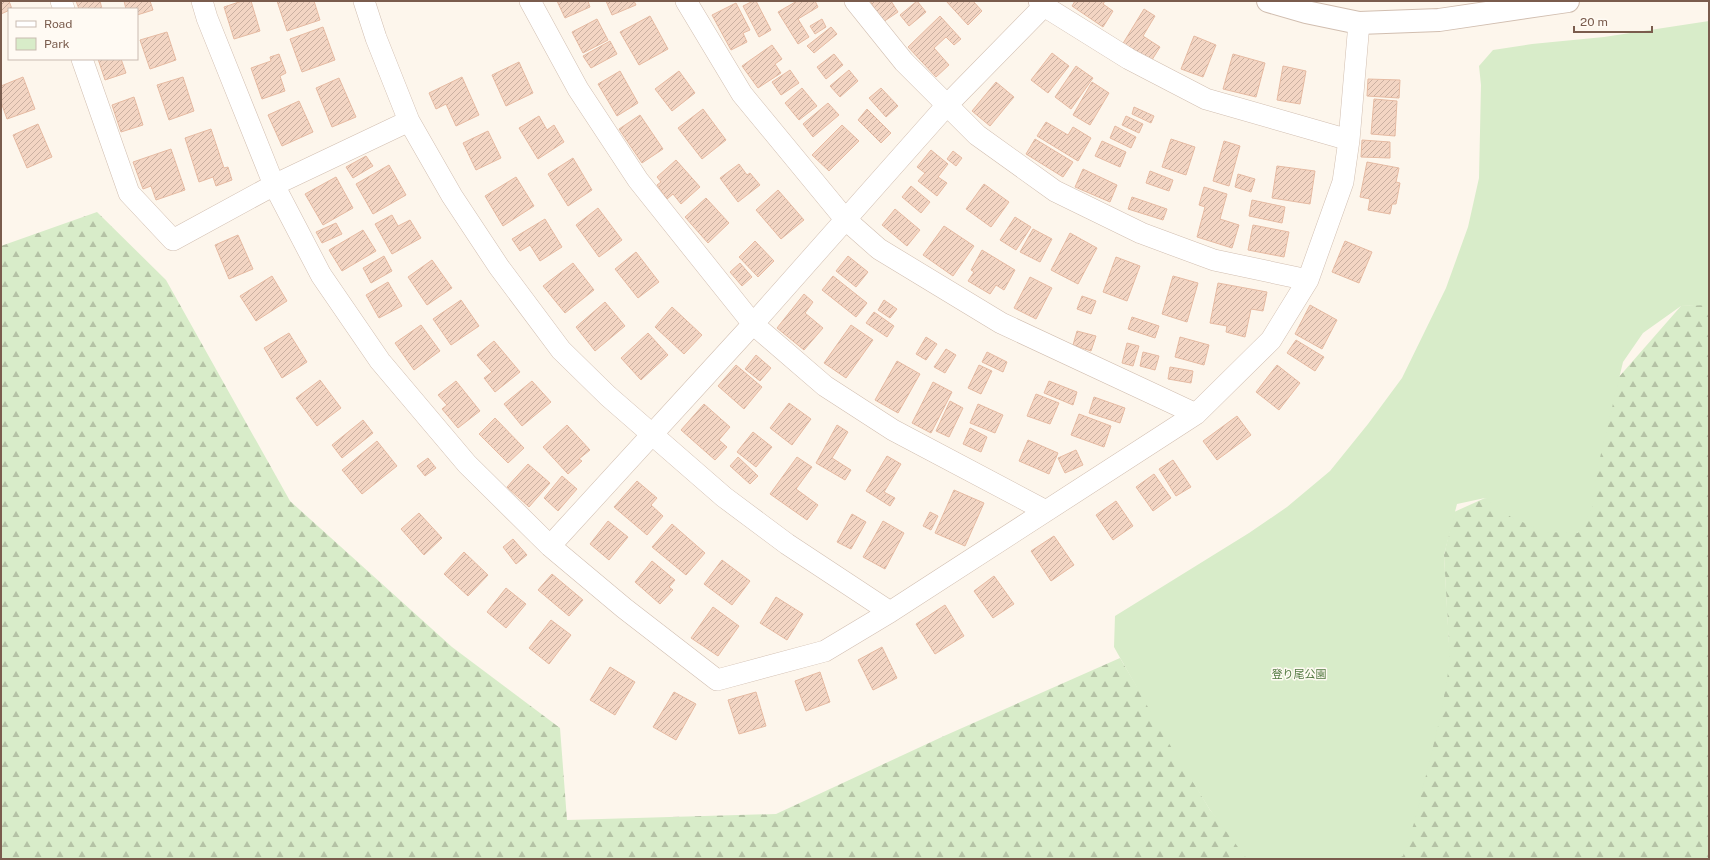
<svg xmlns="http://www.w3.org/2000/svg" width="1710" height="860" font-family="'Public Sans','Noto Sans JP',sans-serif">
<defs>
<pattern id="forest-firs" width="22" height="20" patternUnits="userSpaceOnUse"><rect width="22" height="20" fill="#d8ecc9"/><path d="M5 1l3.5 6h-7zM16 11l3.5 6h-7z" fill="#b4c2a5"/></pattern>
<pattern id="building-hatch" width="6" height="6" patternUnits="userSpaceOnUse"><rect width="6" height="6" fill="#f3d5c3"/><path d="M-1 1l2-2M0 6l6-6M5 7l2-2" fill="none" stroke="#cab0a1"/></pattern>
</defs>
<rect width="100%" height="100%" fill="#fdf6ec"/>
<path fill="url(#forest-firs)" d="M97,212L166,280L290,501L452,647L560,728L567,820L776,814L944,736L1120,658L1210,810L1254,859H1V246Z
M1709,304V859H1393L1449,649L1444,555L1454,512L1485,498L1578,533L1618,378L1681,306Z"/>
<path fill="#d8ecc9" d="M1709,21V305L1681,306L1643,333L1623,362L1598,466L1592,508L1578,533L1545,532L1511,517L1485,498L1457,504L1444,555L1450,661L1441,714L1415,820L1403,856L1397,859H1247L1210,810L1162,732L1114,647L1115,616L1249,533L1287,507L1330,471L1368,424L1402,378L1446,288L1468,227L1479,178L1481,85L1479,66L1493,50L1532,44L1604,37Z"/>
<path fill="url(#building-hatch)" stroke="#e6bba3" d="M1,1H9L12,9L1,14Z
M76,1H100L102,9H79Z
M124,1H150L153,10L137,15V9H126Z
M242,1H251L260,31L234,39L224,7Z
M277,1H314L320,20L287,31Z
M557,1H588L590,7L565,18Z
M634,1L636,5L612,15L606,1Z
M753,1H756L771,30L759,37L743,6Z
M797,1H815L818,7L798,19L809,37L798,44L778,12Z
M870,1H891L898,12L883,22Z
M917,1L926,12L909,26L900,15Z
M946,1H973L982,11L968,25Z
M1075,1H1105L1103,4L1113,11L1103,27L1072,6Z
M736,3L750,30L743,33L747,42L731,50L712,15Z
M1144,9L1155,16L1143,36L1160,47L1150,63L1122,45Z
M650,16L668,49L639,65L620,32Z
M940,16L961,39L954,45L946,37L934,48L949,65L936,77L908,47Z
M597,19L608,40L583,53L572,32Z
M822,19L826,27L815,34L810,26Z
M323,27L335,60L302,72L290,39Z
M831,27L837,34L814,53L807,46Z
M167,32L176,60L150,69L140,40Z
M1194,36L1216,45L1203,77L1181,69Z
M610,41L617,54L591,68L583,56Z
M772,45L782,59L775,64L781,73L758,88L742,66Z
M1052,53L1069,66L1048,93L1031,80Z
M279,54L286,73L280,76L285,91L262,99L251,68L271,61L270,57Z
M834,54L843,65L826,79L817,67Z
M1233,54L1265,63L1256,97L1223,89Z
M98,59H121L126,73L105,80Z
M519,62L533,93L506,106L492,75Z
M1076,66L1093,78L1071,109L1055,97Z
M1283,66L1306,71L1300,104L1277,100Z
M790,70L799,83L781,95L772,82Z
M849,70L858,81L840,97L830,86Z
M620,71L638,103L617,116L598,84Z
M679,71L695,93L672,111L655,89Z
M23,77L35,109L7,119L1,102V86Z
M183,77L194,111L169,120L157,85Z
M462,77L479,115L456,126L446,104L436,109L429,93Z
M339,78L356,117L332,127L316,88Z
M1368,79L1400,80L1399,98L1367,96Z
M996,82L1014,97L990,126L972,111Z
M1092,82L1109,93L1090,125L1073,115Z
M802,88L817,106L799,120L785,103Z
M881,88L898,106L886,117L869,98Z
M134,97L143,125L121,132L112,105Z
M1374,99L1397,101L1395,136L1371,134Z
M299,101L313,132L282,146L268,115Z
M828,103L839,115L813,137L803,124Z
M1134,107L1154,116L1151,123L1132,114Z
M703,109L726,140L702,159L678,128Z
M867,109L891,133L881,143L858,120Z
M640,115L663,149L642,163L619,129Z
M539,116L547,130L554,125L564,142L538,159L519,128Z
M1126,116L1143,124L1139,133L1122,125Z
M1046,122L1068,135L1073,127L1091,138L1078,161L1037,136Z
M38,124L52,157L27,168L13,135Z
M842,125L859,141L829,171L812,155Z
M1115,126L1136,137L1131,148L1110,138Z
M211,129L224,168L228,167L232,180L216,186L213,177L199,182L185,138Z
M488,131L501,158L476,170L463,143Z
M1035,139L1073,162L1063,177L1026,154Z
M1171,139L1195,147L1186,175L1162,167Z
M1362,140L1390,142V158L1361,157Z
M1102,141L1126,152L1120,167L1095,156Z
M1224,141L1240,146L1229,186L1213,181Z
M171,149L185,190L156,200L151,186L143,189L133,162Z
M931,150L948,164L938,177L947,183L937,196L918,181L925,173L917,167Z
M953,151L962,158L956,166L947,159Z
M366,156L373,166L353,178L346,167Z
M573,158L592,190L568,206L548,174Z
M676,160L700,187L681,204L673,194L667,199L657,185L661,182L657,177Z
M1367,162L1399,168L1396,182L1400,183L1396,204H1392L1390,214L1368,210L1370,199L1360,197Z
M739,164L747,175L750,173L760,185L738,202L720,178Z
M389,165L406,195L373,214L356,184Z
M1277,166L1315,171L1310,204L1272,198Z
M1083,169L1117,185L1110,202L1075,187Z
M1150,171L1173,180L1169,191L1146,183Z
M1238,174L1255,179L1251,192L1235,187Z
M336,177L353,208L323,225L305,194Z
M516,177L534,206L503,226L485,196Z
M984,184L1009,202L991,227L966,209Z
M911,186L930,202L921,213L902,197Z
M1204,187L1227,194L1220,219L1239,225L1232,248L1197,237L1205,207L1199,205Z
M778,190L804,220L781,239L756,210Z
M1132,197L1167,209L1163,220L1128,209Z
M706,198L729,223L708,243L685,217Z
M1252,200L1285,207L1282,223L1249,216Z
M598,208L622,240L599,257L576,225Z
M895,209L920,230L907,246L882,225Z
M392,215L398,226L410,220L421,238L392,254L375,224Z
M1015,217L1031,227L1016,250L1000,240Z
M545,219L562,247L540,261L530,245L520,251L512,239Z
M336,223L342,234L322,243L316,232Z
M1253,225L1289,232L1284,257L1248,250Z
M944,226L974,246L953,276L923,255Z
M1033,229L1052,239L1040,262L1020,252Z
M363,230L376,251L342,271L329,250Z
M1070,233L1097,248L1078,284L1051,270Z
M238,235L253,269L229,279L215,245Z
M755,241L774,261L758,277L739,257Z
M1345,241L1372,252L1359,283L1332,272Z
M982,250L1015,270L1004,290L996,285L990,294L968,281L974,272L971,270Z
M636,252L659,282L638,298L615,269Z
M384,256L392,271L371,283L363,268Z
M848,256L868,272L856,287L836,271Z
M1116,257L1140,266L1127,301L1103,292Z
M432,260L452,288L427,305L408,277Z
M573,263L594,290L565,313L543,286Z
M740,263L752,277L742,286L730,272Z
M272,276L287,301L256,321L240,296Z
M833,276L867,303L856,317L822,290Z
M1173,276L1198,283L1187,322L1162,314Z
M1030,277L1052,288L1036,319L1014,308Z
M388,282L402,306L379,318L366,295Z
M1218,283L1267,292L1263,311L1251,309L1245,337L1226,332L1227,326L1210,323Z
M804,294L813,302L805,313L823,328L804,350L777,328Z
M1082,296L1096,301L1091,314L1077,309Z
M461,300L479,326L451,345L433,319Z
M884,300L897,309L890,318L878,310Z
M605,302L625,326L595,351L576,327Z
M1310,305L1337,320L1322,349L1295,334Z
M672,307L702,335L684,354L655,327Z
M874,312L894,326L887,337L866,323Z
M1132,317L1159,326L1155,338L1128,329Z
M421,325L440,351L414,370L395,343Z
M851,325L873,340L846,378L824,363Z
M1077,331L1096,336L1091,351L1073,345Z
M289,333L307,362L282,378L264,348Z
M648,333L668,355L641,380L621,358Z
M926,337L937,344L926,360L916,354Z
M1180,337L1209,345L1204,365L1175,357Z
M1296,340L1324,357L1315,371L1287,353Z
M494,341L520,372L495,392L484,378L492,372L477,355Z
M1127,343L1139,346L1133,366L1122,363Z
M946,349L956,355L945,373L934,367Z
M987,352L1007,362L1003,372L982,362Z
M1143,352L1159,356L1155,370L1140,366Z
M756,355L771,368L760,381L745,369Z
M897,361L920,374L898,413L875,400Z
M736,365L762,387L744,409L718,386Z
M979,365L992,371L981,394L968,388Z
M1277,365L1300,383L1279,410L1256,392Z
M1170,367L1193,371L1191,383L1168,379Z
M320,380L341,408L317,426L296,398Z
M456,381L480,411L458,428L442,409L447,405L438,395Z
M532,381L551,402L522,426L504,404Z
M1049,381L1077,392L1073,405L1044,393Z
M933,382L952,392L931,433L912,423Z
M1036,394L1059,403L1050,424L1027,416Z
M1094,397L1125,408L1120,423L1089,413Z
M950,401L963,408L949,437L936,431Z
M789,403L811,419L792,445L770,428Z
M704,404L730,427L719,440L727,447L715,460L681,430Z
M978,404L1003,415L995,433L970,423Z
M1079,414L1111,426L1104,447L1071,435Z
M1237,416L1251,435L1217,460L1203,441Z
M495,418L524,448L508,463L479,434Z
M363,420L373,433L342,458L332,445Z
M567,425L590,450L579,459L582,461L568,474L543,447Z
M837,425L848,432L832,458L851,470L845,480L816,463Z
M970,428L987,437L981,452L963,444Z
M753,432L772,447L756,467L737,452Z
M1028,440L1058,453L1049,474L1019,461Z
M377,441L397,466L362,494L342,470Z
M1076,450L1083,465L1065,473L1058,458Z
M887,456L901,464L884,492L895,498L890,506L866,491Z
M738,457L758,476L750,484L730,466Z
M797,457L812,467L796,489L818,505L807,520L770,494Z
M428,458L436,468L425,476L417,466Z
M1173,460L1191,487L1176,496L1159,469Z
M528,464L550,483L529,507L507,487Z
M1154,474L1171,498L1153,511L1136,487Z
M562,476L577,489L558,511L544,498Z
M637,481L657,498L651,505L663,516L647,535L614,507Z
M954,490L984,503L965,546L935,533Z
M1116,501L1133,526L1113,540L1096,515Z
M930,512L938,516L931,530L923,526Z
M419,513L442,538L424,555L401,529Z
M852,514L866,522L851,549L837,542Z
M608,521L628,537L609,560L590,544Z
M883,521L904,533L885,569L863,557Z
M672,524L705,553L686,575L652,547Z
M1054,536L1074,565L1051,581L1031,551Z
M513,539L527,555L516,564L503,547Z
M464,552L488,575L468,596L444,574Z
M722,560L750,581L732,605L704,584Z
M652,561L675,580L669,587L673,590L660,604L635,582Z
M552,574L583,600L569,616L538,590Z
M994,576L1014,604L993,618L974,591Z
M506,588L526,604L506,628L487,612Z
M776,597L803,614L787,640L760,623Z
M945,605L964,636L935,654L916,624Z
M713,607L739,626L718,656L691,638Z
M551,620L571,635L549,664L529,648Z
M882,647L897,678L873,690L858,660Z
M610,667L635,682L615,715L590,700Z
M820,672L830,702L806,711L795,681Z
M674,692L696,704L676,740L653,727Z
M756,692L766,726L739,734L728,700Z"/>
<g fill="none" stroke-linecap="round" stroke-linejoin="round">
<defs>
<path id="minor" d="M61,1L64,9
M202,1L207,18L274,185L321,275L380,361L467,464L550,546L624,608L717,680L825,651L890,612
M364,1L376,38L409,121L452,196L499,267L561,350L608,396L724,497L787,544L890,612L1196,414L1271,340L1308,280L1343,182L1349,140L1359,23
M530,1L578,89L638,180L753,324L825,386L893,430L1046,511
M686,1L742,94L845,219L879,249L1001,323L1196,414
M855,1L904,62L977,135L1055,191L1141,233L1214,260L1308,280
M1039,1L1044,6L1129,59L1206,99L1349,140
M82,59L129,193L173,240L274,185L409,121
M550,546L753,324L947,105L1044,6"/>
<path id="tertiary" d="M1268,1L1306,12L1359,23L1439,20L1568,1"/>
</defs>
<use href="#minor" stroke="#d1beb0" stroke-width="22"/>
<use href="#tertiary" stroke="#d1beb0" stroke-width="24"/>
<use href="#minor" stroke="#fff" stroke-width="21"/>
<use href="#tertiary" stroke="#fff" stroke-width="22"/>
</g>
<g text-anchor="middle" stroke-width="3" stroke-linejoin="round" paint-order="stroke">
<g font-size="11" fill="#537a41" stroke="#fffaf3">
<text x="1299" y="678">登り尾公園</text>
</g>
</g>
<rect width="1710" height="860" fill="none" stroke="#7a5c4d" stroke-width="4"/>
<rect x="8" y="8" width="130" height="52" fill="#fffaf3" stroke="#cabbb1"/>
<rect x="16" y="21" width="20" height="6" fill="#ffffff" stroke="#cabbb1"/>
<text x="44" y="28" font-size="12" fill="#7a5c4d">Road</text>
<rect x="16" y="38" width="20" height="12" fill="#d8ecc9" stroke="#cabbb1"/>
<text x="44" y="48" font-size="12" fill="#7a5c4d">Park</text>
<path d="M1574 26v6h78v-6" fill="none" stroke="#7a5c4d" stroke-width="2"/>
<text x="1580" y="26" font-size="12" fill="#7a5c4d" stroke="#fffaf3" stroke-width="3" paint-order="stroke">20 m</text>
</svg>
